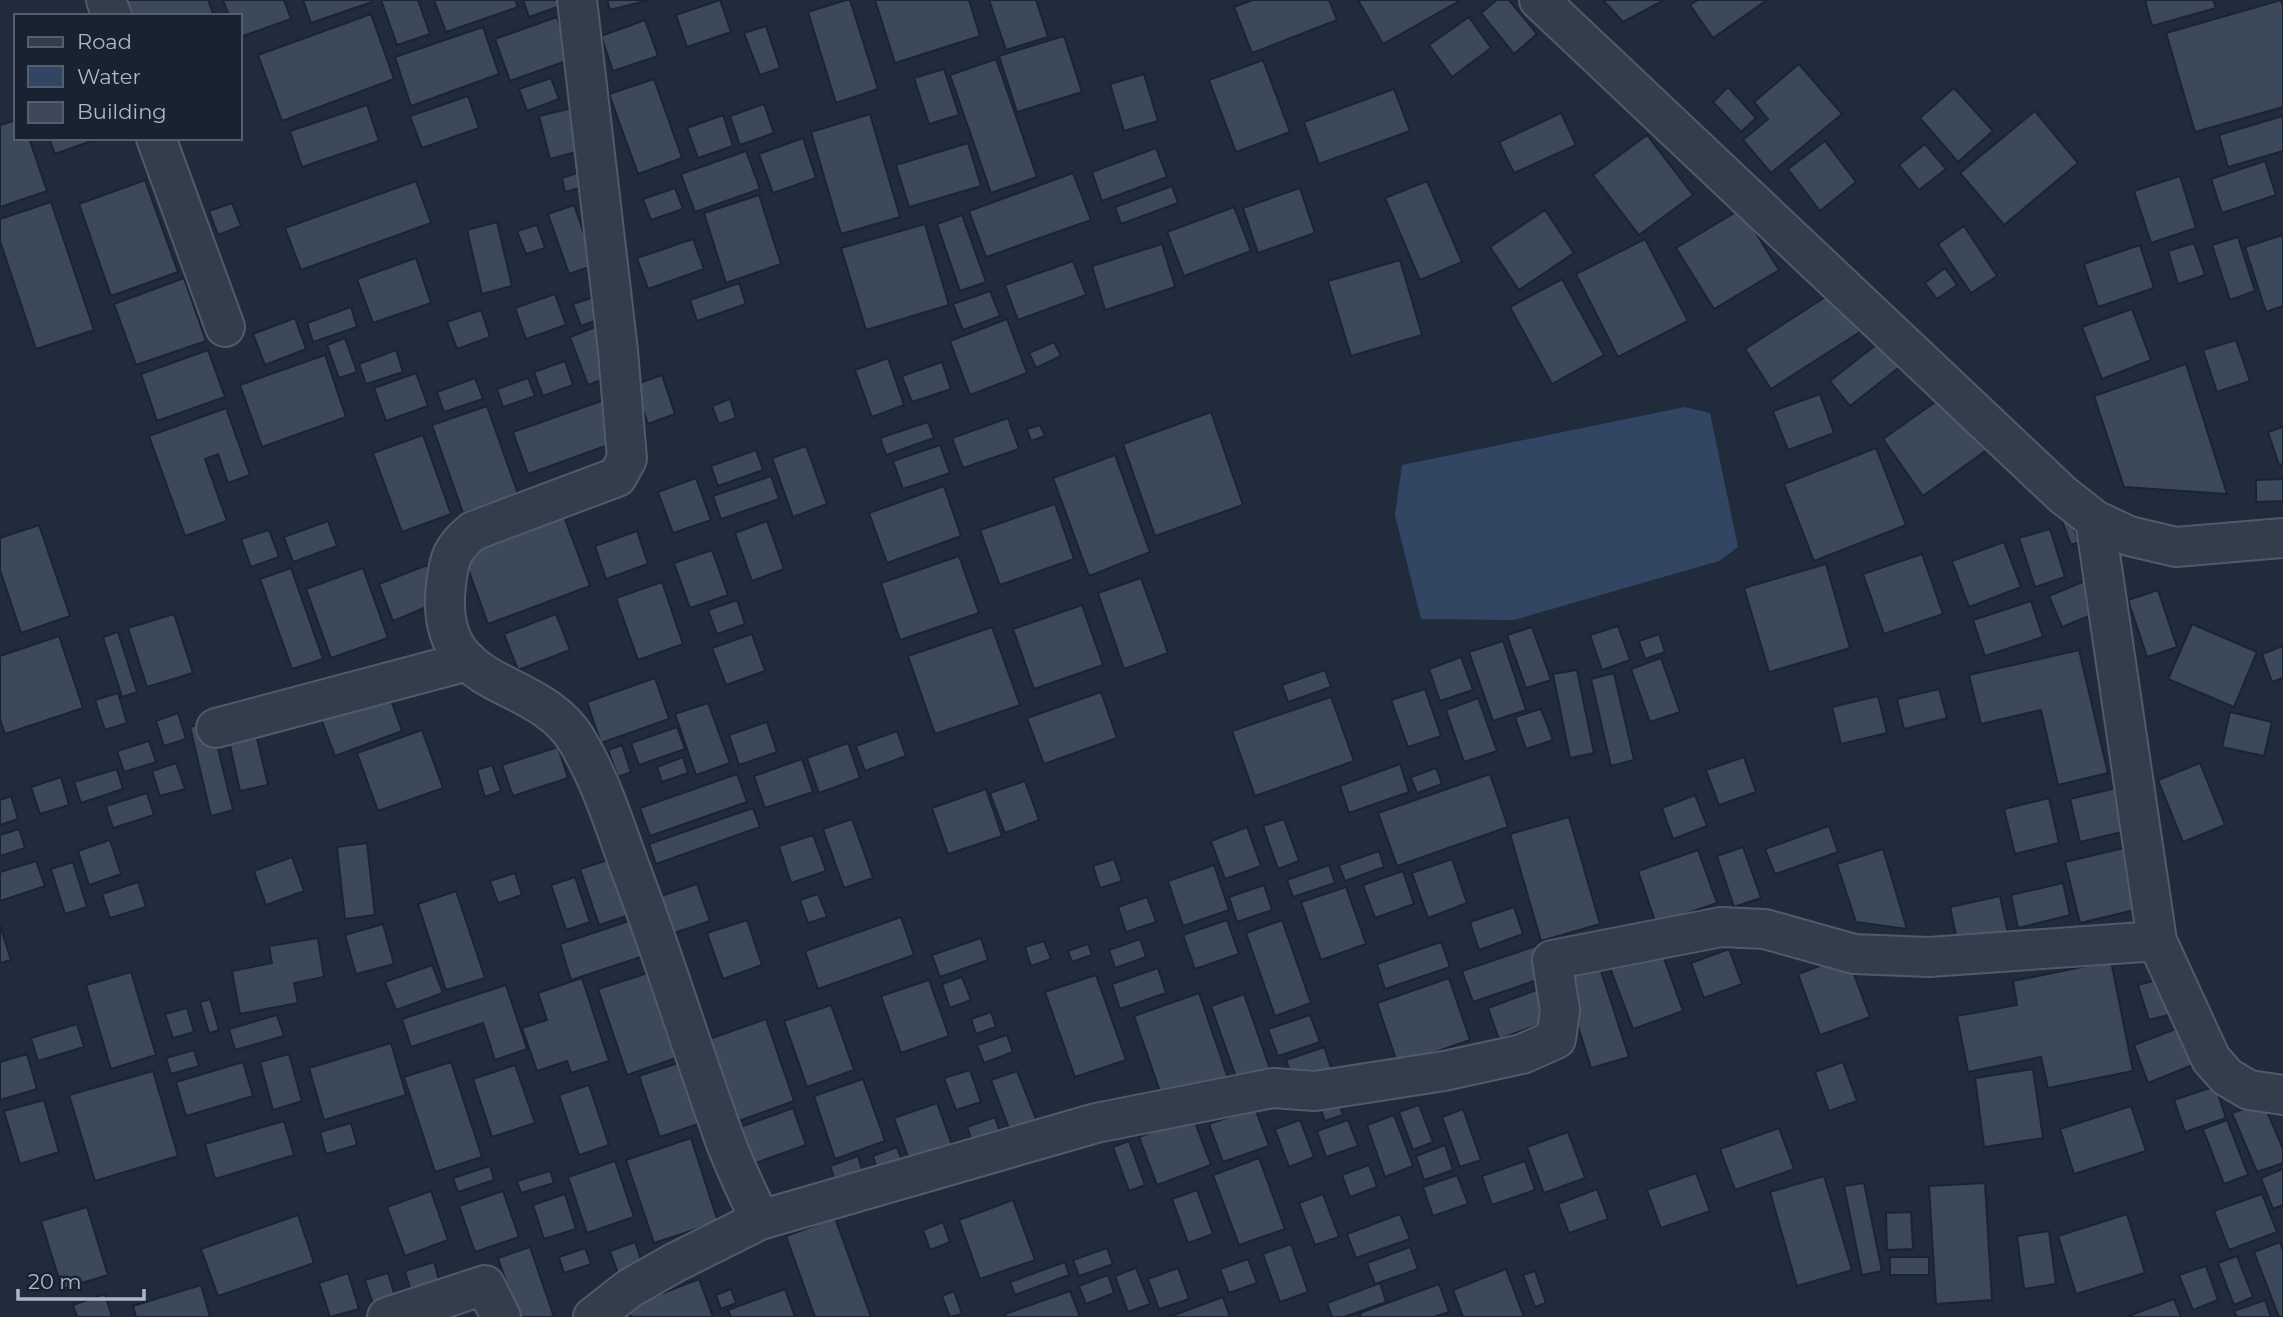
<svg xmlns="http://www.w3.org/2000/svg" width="2283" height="1317" font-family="Montserrat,sans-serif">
<rect width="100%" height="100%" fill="#202b3b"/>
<path fill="#324664" d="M1685,407L1710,413L1738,547L1719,561L1514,620L1421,619L1395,515L1402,465Z"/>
<path fill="#3b495b" stroke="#1b2432" stroke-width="2" d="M130,0H208L214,16H120L117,5Z
M223,0H284L291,19L240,37V16H229Z
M303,0H372V2L311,23Z
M381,0H418L430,34L397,45Z
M434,0H515L518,7L446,32Z
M523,0H564L566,4L529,17Z
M607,0H649L610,10Z
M720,0L731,32L687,47L676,15Z
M846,0H850L878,89L836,103L808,12Z
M875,0H969L980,36L895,63Z
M989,0H1036L1048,37L1006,50Z
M1253,0H1329L1337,20L1252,53L1234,7Z
M1358,0H1461L1383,44Z
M1497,0H1509L1537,34L1514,54L1481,13Z
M1603,0H1664L1623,22Z
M1698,0H1767L1713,38L1690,5Z
M2145,0H2213L2216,8L2152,26Z
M2281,0L2283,6V107L2195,132L2166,33Z
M371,14L394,79L282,121L258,55Z
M557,17L572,59L510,81L495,39Z
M1469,17L1491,48L1452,77L1429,45Z
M645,20L658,56L613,71L601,36Z
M766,26L780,68L760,75L744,33Z
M483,27L499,74L411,106L395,57Z
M1064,36L1082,92L1017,112L999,56Z
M996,59L1037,177L991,193L950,75Z
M1263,60L1290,132L1236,152L1209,80Z
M1799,64L1842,114L1771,173L1743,140L1768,119L1754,102Z
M944,69L959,115L929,124L914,78Z
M1144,74L1158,121L1124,131L1110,84Z
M551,78L559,99L527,111L519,89Z
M654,79L682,158L638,174L609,94Z
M1728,87L1756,118L1741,132L1713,102Z
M1954,88L1993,131L1958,162L1920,118Z
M1394,89L1410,131L1319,164L1304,122Z
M468,96L479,128L422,148L410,116Z
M764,104L774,133L740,145L730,116Z
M367,105L379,141L302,167L290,131Z
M576,107L587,149L550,159L539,116Z
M2035,111L2078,163L2004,225L1960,173Z
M1561,113L1576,145L1514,173L1499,142Z
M870,114L900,217L841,234L811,132Z
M723,115L733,146L698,158L687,128Z
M2283,116V151L2228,167L2219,135Z
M16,120V138H29L47,191L0,207V125Z
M1647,135L1693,195L1639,235L1593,175Z
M49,138H100L55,154Z
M803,138L816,178L773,193L759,154Z
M1825,141L1856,182L1820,211L1788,169Z
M968,143L981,186L909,207L896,165Z
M1925,144L1946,169L1919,190L1899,165Z
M1156,148L1167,177L1102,201L1092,172Z
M746,151L760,189L695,212L681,174Z
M2265,161L2276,195L2222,213L2211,179Z
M579,172L583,187L565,192L562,178Z
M1073,173L1091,220L986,257L969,211Z
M2180,176L2196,228L2151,243L2134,191Z
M145,180L178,272L111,296L79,204Z
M416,181L431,223L301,270L285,228Z
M1427,181L1462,262L1420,280L1385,198Z
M1172,186L1178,203L1121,224L1115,207Z
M675,188L683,209L651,220L643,199Z
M1300,188L1315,233L1258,253L1243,208Z
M759,195L781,264L726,283L704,213Z
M51,202L94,330L36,349L0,241V219Z
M232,203L241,226L218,235L209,211Z
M574,205L595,265L569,274L548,214Z
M1234,207L1251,251L1184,276L1167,232Z
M1741,209L1779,270L1714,309L1676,248Z
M1545,210L1574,253L1519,290L1490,247Z
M962,215L986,282L960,291L937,224Z
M497,222L512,286L482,294L467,230Z
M925,224L949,305L866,330L841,248Z
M537,225L545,248L526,254L517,231Z
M1964,226L1997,276L1971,293L1938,244Z
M2283,235V306L2266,312L2245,247Z
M2238,237L2255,291L2230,300L2212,245Z
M693,239L704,269L648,289L637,258Z
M1645,239L1688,321L1618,357L1576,274Z
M2194,243L2205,275L2178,284L2168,251Z
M1162,244L1175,287L1105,310L1092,266Z
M2140,245L2154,288L2098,307L2084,264Z
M416,258L431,303L373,323L357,279Z
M1400,260L1422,335L1351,356L1328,281Z
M1073,261L1086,295L1018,320L1005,285Z
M1945,268L1957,285L1937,299L1925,283Z
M184,278L206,341L136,365L114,304Z
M1562,279L1604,355L1552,384L1510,307Z
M739,283L746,304L697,321L690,300Z
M990,291L1000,316L963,330L953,304Z
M1833,292L1860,332L1771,389L1745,349Z
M555,294L566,325L526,339L515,308Z
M600,295L608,316L581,326L573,304Z
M351,307L357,327L313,342L307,323Z
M2132,309L2151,360L2102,379L2082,327Z
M481,310L490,337L457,349L447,322Z
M295,318L306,349L265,365L253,334Z
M1007,319L1027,373L970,395L950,341Z
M598,326L615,375L588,385L570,337Z
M1891,333L1911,358L1850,406L1830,381Z
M345,338L357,372L339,378L327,345Z
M2236,340L2250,381L2217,392L2203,350Z
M1054,342L1061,356L1036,368L1029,353Z
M208,350L225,397L157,421L141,374Z
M396,350L403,372L366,384L359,364Z
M325,355L346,417L262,447L240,385Z
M888,358L904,405L872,417L855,370Z
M565,361L573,385L543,396L534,372Z
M942,362L951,389L912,402L902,376Z
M2186,364L2227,494L2124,487L2094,396Z
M416,373L428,406L386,421L374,388Z
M662,375L675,414L648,424L634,385Z
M475,378L483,399L444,412L437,392Z
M528,378L535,396L503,407L497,389Z
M1948,393L1988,449L1923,496L1883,439Z
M1820,394L1834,433L1788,450L1773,411Z
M607,399L622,440L528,474L513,432Z
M730,399L736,418L719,424L712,406Z
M487,406L518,494L463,513L432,425Z
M226,408L250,475L228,483L218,454L205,459L227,521L185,536L149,436Z
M1211,412L1243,505L1155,536L1123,444Z
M1008,418L1019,449L963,468L952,438Z
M928,422L934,438L886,455L880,438Z
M1040,425L1045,436L1031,441L1027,429Z
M2283,427V464L2279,465L2268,432Z
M423,435L451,514L402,532L373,453Z
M940,445L950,473L903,489L893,461Z
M806,446L827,504L793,517L772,458Z
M1876,448L1906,525L1814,561L1784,484Z
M756,450L763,470L718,486L711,466Z
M1115,455L1150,552L1089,576L1053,478Z
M771,476L779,499L721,519L713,496Z
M696,478L711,520L673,533L658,492Z
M2283,479V501L2256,502V480Z
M944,486L961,536L887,563L869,513Z
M1055,504L1074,559L1000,585L980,530Z
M563,514L590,586L488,624L462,552Z
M2069,515L2079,542L2071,545L2061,518Z
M328,521L337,546L293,562L284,537Z
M767,521L784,569L752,581L735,533Z
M39,525L70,616L21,633L0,570V538Z
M2050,529L2065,577L2035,587L2019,538Z
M269,530L279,557L251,567L241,539Z
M637,531L648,564L606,579L595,546Z
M2004,542L2021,587L1969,607L1952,561Z
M712,550L728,595L690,608L674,563Z
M1922,554L1943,614L1884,634L1863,574Z
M959,556L979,613L900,640L881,583Z
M1826,564L1850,648L1769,672L1744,588Z
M427,565L441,601L393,621L379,584Z
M291,568L323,659L292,669L260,579Z
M363,568L388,638L331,658L306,589Z
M1141,578L1168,653L1124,669L1098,593Z
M2087,580L2101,611L2062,627L2049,596Z
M662,582L683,644L638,660L616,598Z
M2158,590L2177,647L2147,657L2128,600Z
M737,600L745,624L717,634L708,610Z
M2031,601L2043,637L1985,656L1973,620Z
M1082,605L1103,665L1034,689L1013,629Z
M174,614L193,673L147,687L128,628Z
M556,614L570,650L518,670L504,634Z
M2192,624L2257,652L2234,707L2168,679Z
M1618,626L1630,660L1602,670L1590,635Z
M992,627L1020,705L935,734L908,656Z
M1532,627L1551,680L1526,688L1507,635Z
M118,632L137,692L122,697L103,637Z
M752,634L765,671L726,685L712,648Z
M1659,634L1665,652L1645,659L1639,641Z
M59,636L83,708L5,734L0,719V656Z
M1503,641L1526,710L1493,721L1469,652Z
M2283,646V678L2272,682L2262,654Z
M2079,650L2108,773L2058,785L2041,710L1981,724L1969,675Z
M1461,657L1473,690L1440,701L1429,669Z
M1661,658L1680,712L1650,722L1631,669Z
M1325,670L1331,687L1288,702L1282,685Z
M1577,670L1594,753L1570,758L1553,674Z
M381,672L402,731L335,756L313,697Z
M1614,673L1634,760L1611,766L1591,679Z
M655,678L669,719L601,743L587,702Z
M1425,689L1441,736L1408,747L1391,700Z
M1939,689L1947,718L1904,729L1897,699Z
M1101,692L1117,738L1044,764L1027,718Z
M118,693L127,723L105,730L95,700Z
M1878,696L1887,733L1841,744L1832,707Z
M1331,697L1354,761L1255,796L1232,731Z
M1478,698L1497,751L1464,762L1446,710Z
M708,703L730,763L696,775L675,714Z
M1541,709L1553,740L1526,749L1515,717Z
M2230,712L2272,722L2264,756L2222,747Z
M178,713L186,739L164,746L156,721Z
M211,721L233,810L211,816L190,727Z
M767,722L777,752L739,765L729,735Z
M677,727L685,749L639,765L631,743Z
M255,730L268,785L240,791L228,736Z
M422,730L443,788L378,811L357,753Z
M897,731L906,756L865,771L856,746Z
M149,741L156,762L124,772L117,751Z
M848,743L860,778L819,793L807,758Z
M622,745L631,772L618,777L608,750Z
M558,747L568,778L513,796L502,765Z
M683,757L688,773L662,782L657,767Z
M1744,757L1756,792L1719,805L1706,770Z
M802,759L813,792L765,808L754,776Z
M176,763L185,789L160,796L152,771Z
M2200,763L2225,825L2183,842L2158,780Z
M1400,764L1409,792L1349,813L1340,786Z
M492,765L501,791L485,797L477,770Z
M1436,768L1442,784L1417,793L1411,777Z
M117,769L123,789L81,803L74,782Z
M737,774L747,802L650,836L640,808Z
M1490,774L1508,827L1397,866L1378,813Z
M61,777L69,805L40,814L31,787Z
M1025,781L1039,820L1005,833L990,793Z
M2116,788L2126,831L2080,842L2070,799Z
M986,789L1002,836L948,854L932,808Z
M147,793L154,815L113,828L106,806Z
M1695,795L1707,826L1673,839L1662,808Z
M11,796L18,819L0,825V800Z
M2049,798L2059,843L2015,854L2004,809Z
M753,808L760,827L656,864L649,844Z
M1569,817L1600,924L1541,941L1510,834Z
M852,819L873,878L844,888L823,829Z
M1284,819L1299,861L1278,869L1263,826Z
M1829,826L1838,852L1775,874L1765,849Z
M1247,827L1261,866L1225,879L1211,841Z
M19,829L25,848L0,856V835Z
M813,835L826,871L791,883L779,846Z
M110,840L121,874L89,885L78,851Z
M367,843L375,915L345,919L337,847Z
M1743,847L1761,898L1734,907L1717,856Z
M2128,847L2143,908L2080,923L2065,862Z
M1883,849L1907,929L1856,922L1837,864Z
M1698,850L1717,903L1656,924L1638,871Z
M1379,851L1384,867L1345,881L1339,865Z
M623,855L641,911L599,925L580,869Z
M292,857L304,891L266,905L254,871Z
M1114,859L1122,881L1100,888L1093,866Z
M1452,859L1467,903L1428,918L1412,873Z
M36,861L45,886L0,901V872Z
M73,862L87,907L65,914L51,869Z
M1214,865L1229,910L1183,926L1168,881Z
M1329,865L1335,883L1293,897L1287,880Z
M1403,871L1414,904L1375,918L1363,885Z
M515,873L522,895L498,903L490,881Z
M575,877L590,922L566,930L551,885Z
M138,882L146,907L110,918L102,894Z
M2063,883L2070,915L2018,928L2011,895Z
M697,884L710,921L671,934L658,897Z
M1264,885L1272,910L1237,922L1229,897Z
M1346,887L1366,944L1321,960L1301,902Z
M456,891L485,978L446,990L418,904Z
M818,894L827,917L808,923L800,900Z
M2000,896L2008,933L1958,944L1950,907Z
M1147,897L1156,922L1126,932L1118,907Z
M1514,907L1523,934L1479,950L1470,922Z
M641,917L653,953L571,980L560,944Z
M901,917L914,955L818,989L805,951Z
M747,920L762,965L723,979L707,933Z
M1227,920L1239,954L1195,969L1183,935Z
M1282,920L1311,1003L1275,1016L1246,933Z
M383,924L394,964L356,974L345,935Z
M0,925L11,960L0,963Z
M318,938L324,977L294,983L298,1003L240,1014L232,971L272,963L269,946Z
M981,938L988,960L940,977L932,955Z
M1140,939L1146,957L1115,968L1109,950Z
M1044,941L1051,959L1031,966L1025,947Z
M1441,942L1450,967L1385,989L1377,964Z
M1088,944L1092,955L1072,962L1068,951Z
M1539,945L1549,976L1473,1002L1462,971Z
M1660,947L1683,1011L1633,1029L1609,965Z
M1729,949L1742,984L1704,998L1691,963Z
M1847,956L1870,1017L1820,1035L1798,974Z
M2111,961L2133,1071L2048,1088L2041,1057L1968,1072L1957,1016L2017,1005L2013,981Z
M1598,962L1629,1057L1591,1068L1562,974Z
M432,965L443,993L396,1010L385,982Z
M1158,968L1166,993L1120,1009L1112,984Z
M657,970L685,1055L627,1075L598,989Z
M131,972L156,1055L111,1069L86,985Z
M1096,975L1126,1060L1075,1077L1045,992Z
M962,977L971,1000L950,1008L942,984Z
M2168,977L2180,1012L2149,1020L2138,985Z
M582,978L609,1061L571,1073L567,1061L537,1071L522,1028L547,1020L538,993Z
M1449,978L1470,1040L1398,1065L1377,1003Z
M929,980L949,1036L901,1053L881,996Z
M506,985L527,1049L495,1060L483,1023L411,1047L402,1019Z
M1539,989L1549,1021L1499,1039L1488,1008Z
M1199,993L1229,1081L1164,1103L1134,1016Z
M1244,994L1271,1072L1238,1083L1211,1006Z
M210,999L219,1030L209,1033L200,1002Z
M831,1005L854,1070L807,1087L784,1021Z
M187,1008L194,1032L173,1038L165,1014Z
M991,1012L996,1027L976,1034L971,1019Z
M277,1015L284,1036L235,1050L229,1029Z
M1310,1015L1320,1042L1278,1056L1268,1029Z
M766,1019L794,1101L727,1125L698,1043Z
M2191,1023L2205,1060L2148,1083L2134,1045Z
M77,1024L84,1047L38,1061L31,1038Z
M1007,1035L1013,1052L984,1063L977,1045Z
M391,1043L406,1095L324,1120L309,1068Z
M1324,1047L1332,1070L1294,1083L1286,1060Z
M194,1050L199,1066L171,1074L166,1058Z
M27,1054L37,1089L0,1100V1062Z
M289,1054L302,1101L273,1110L260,1062Z
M687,1060L707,1121L660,1137L639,1076Z
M243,1062L253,1096L186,1116L176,1082Z
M451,1062L482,1157L435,1172L404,1077Z
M1843,1062L1857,1101L1829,1111L1815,1072Z
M515,1065L535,1123L492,1137L473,1079Z
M2033,1069L2043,1138L1984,1147L1975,1078Z
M970,1070L981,1102L956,1110L944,1078Z
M153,1071L178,1156L95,1181L69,1095Z
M1017,1071L1037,1122L1010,1131L991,1080Z
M863,1079L885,1141L835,1159L814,1096Z
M589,1085L609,1145L579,1155L559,1095Z
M2215,1086L2226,1118L2185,1132L2174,1100Z
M44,1100L59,1152L20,1164L4,1111Z
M1338,1100L1343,1115L1325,1121L1320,1107Z
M2263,1102L2283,1149V1163L2257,1172L2232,1113Z
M937,1103L954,1150L911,1165L894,1118Z
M1419,1105L1433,1142L1413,1150L1399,1112Z
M2131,1106L2146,1151L2074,1174L2060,1129Z
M793,1108L806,1145L747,1166L735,1129Z
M1255,1108L1269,1146L1223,1162L1209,1124Z
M1463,1109L1481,1160L1460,1167L1442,1117Z
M1394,1115L1413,1166L1385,1177L1367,1125Z
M995,1117L1002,1138L975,1148L967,1127Z
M1193,1117L1211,1165L1157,1185L1139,1137Z
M1300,1120L1314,1157L1289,1167L1275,1129Z
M1348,1120L1358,1146L1326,1157L1317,1131Z
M2227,1120L2248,1175L2224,1184L2203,1129Z
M284,1121L294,1155L215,1179L205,1144Z
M351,1123L357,1145L326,1154L320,1132Z
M1779,1128L1794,1169L1735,1190L1720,1149Z
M1568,1132L1585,1178L1544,1193L1527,1147Z
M691,1138L718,1222L654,1243L626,1160Z
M1129,1141L1145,1185L1129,1191L1113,1147Z
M1445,1145L1453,1170L1424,1180L1416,1156Z
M897,1147L903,1163L878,1172L873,1156Z
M858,1156L864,1177L837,1186L830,1166Z
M1259,1158L1285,1229L1239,1245L1213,1175Z
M615,1161L634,1217L587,1233L568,1177Z
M1525,1161L1535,1190L1492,1205L1482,1176Z
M1369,1165L1377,1187L1350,1197L1342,1175Z
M490,1166L494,1180L458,1192L453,1178Z
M2283,1169V1205L2273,1209L2261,1178Z
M550,1171L554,1183L521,1193L517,1181Z
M1696,1173L1710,1211L1661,1228L1647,1190Z
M1457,1175L1468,1204L1433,1216L1423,1187Z
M1824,1176L1852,1270L1797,1286L1770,1192Z
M1864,1183L1882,1271L1862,1275L1844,1186Z
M1985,1183L1992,1300L1936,1304L1929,1186Z
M1597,1189L1608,1219L1569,1233L1558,1204Z
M1197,1190L1213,1234L1188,1243L1172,1199Z
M431,1191L448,1240L405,1256L387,1207Z
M503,1191L519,1237L475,1252L459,1206Z
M565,1194L576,1229L544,1239L533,1205Z
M1323,1194L1339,1237L1315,1245L1299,1203Z
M2262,1194L2277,1232L2229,1250L2214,1211Z
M1013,1200L1035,1260L980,1279L959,1220Z
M87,1207L108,1275L62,1289L41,1221Z
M1911,1212L1913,1249L1887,1250L1886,1213Z
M1400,1214L1410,1239L1356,1258L1347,1234Z
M2127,1214L2145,1273L2076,1294L2058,1236Z
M298,1215L314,1263L218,1296L201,1249Z
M835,1218L871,1317H815L786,1236Z
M943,1222L950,1242L930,1250L923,1230Z
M2049,1231L2056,1284L2024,1289L2017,1236Z
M635,1242L645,1271L620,1279L610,1251Z
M2280,1242L2283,1251V1317H2279L2254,1252Z
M1291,1244L1308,1292L1280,1302L1263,1254Z
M530,1247L554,1317H518L498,1258Z
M1410,1247L1418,1269L1375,1284L1367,1263Z
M585,1248L591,1264L564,1273L559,1257Z
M1107,1248L1113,1264L1079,1276L1073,1260Z
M2237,1256L2253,1297L2234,1305L2218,1263Z
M1890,1257H1929V1275H1890Z
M1248,1259L1257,1283L1229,1293L1220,1269Z
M434,1262L442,1290L413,1299L405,1271Z
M1065,1262L1069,1275L1015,1295L1010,1282Z
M2206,1266L2218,1300L2193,1310L2179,1275Z
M1136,1268L1150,1304L1128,1312L1115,1276Z
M1178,1268L1189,1299L1159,1309L1148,1279Z
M1506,1269L1524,1317H1463L1453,1290Z
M1535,1271L1546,1303L1535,1307L1523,1275Z
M348,1273L359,1309L330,1317L319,1283Z
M388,1273L398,1306L376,1313L365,1280Z
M1108,1275L1114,1293L1086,1304L1079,1286Z
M699,1279L713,1317H631L627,1307Z
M1380,1283L1386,1302L1344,1317H1332L1327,1303Z
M1439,1284L1449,1312L1434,1317H1361L1360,1313Z
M201,1285L210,1317H136L133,1306Z
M731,1289L736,1303L721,1309L716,1295Z
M785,1289L795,1317H731L728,1310Z
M954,1291L962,1314L950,1317L942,1296Z
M1070,1291L1080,1317H1006L1005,1314Z
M105,1294L112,1317H77L73,1305Z
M1223,1297L1230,1317H1169Z
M2174,1299L2181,1317H2126Z
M2265,1300L2271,1317H2237L2234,1311Z"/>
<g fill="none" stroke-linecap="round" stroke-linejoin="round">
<defs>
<path id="minor" d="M106,0L112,16
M577,0L618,351L627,459L617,477L473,531C451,549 449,559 446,585C433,694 535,673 576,739C603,783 617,834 635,881C666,964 692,1049 722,1132C732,1162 747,1191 760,1220
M1539,0L2063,495L2095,520L2129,536L2176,547L2283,538
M156,138L225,327
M2095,520L2157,941L2211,1059L2227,1077L2249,1090L2283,1095
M216,728L468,661
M387,1317L485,1285L501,1317
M593,1317L630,1288L674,1263L760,1220L1096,1123L1273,1088L1315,1091L1444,1071L1522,1054L1556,1039L1560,1010L1552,960L1721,927L1765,929L1854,954L1929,957L2157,941"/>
</defs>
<use href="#minor" stroke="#515a69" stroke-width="42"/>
<use href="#minor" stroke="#343d4b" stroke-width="38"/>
</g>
<rect x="14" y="14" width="228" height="126" fill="#192230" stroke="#555e6c" stroke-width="2"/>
<rect x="28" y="37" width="35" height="10" fill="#343d4b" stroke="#555e6c" stroke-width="2"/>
<text x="77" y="49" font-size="21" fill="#aeb7c7">Road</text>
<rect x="28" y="66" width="35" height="21" fill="#324664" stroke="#555e6c" stroke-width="2"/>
<text x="77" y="84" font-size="21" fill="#aeb7c7">Water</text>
<rect x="28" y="102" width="35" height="21" fill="#3b495b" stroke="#555e6c" stroke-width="2"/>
<text x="77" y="119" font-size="21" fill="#aeb7c7">Building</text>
<path d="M18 1289v10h126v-10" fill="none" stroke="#aeb7c7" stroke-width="3.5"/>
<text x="28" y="1289" font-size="21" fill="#aeb7c7" stroke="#192230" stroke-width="5" paint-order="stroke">20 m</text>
</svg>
